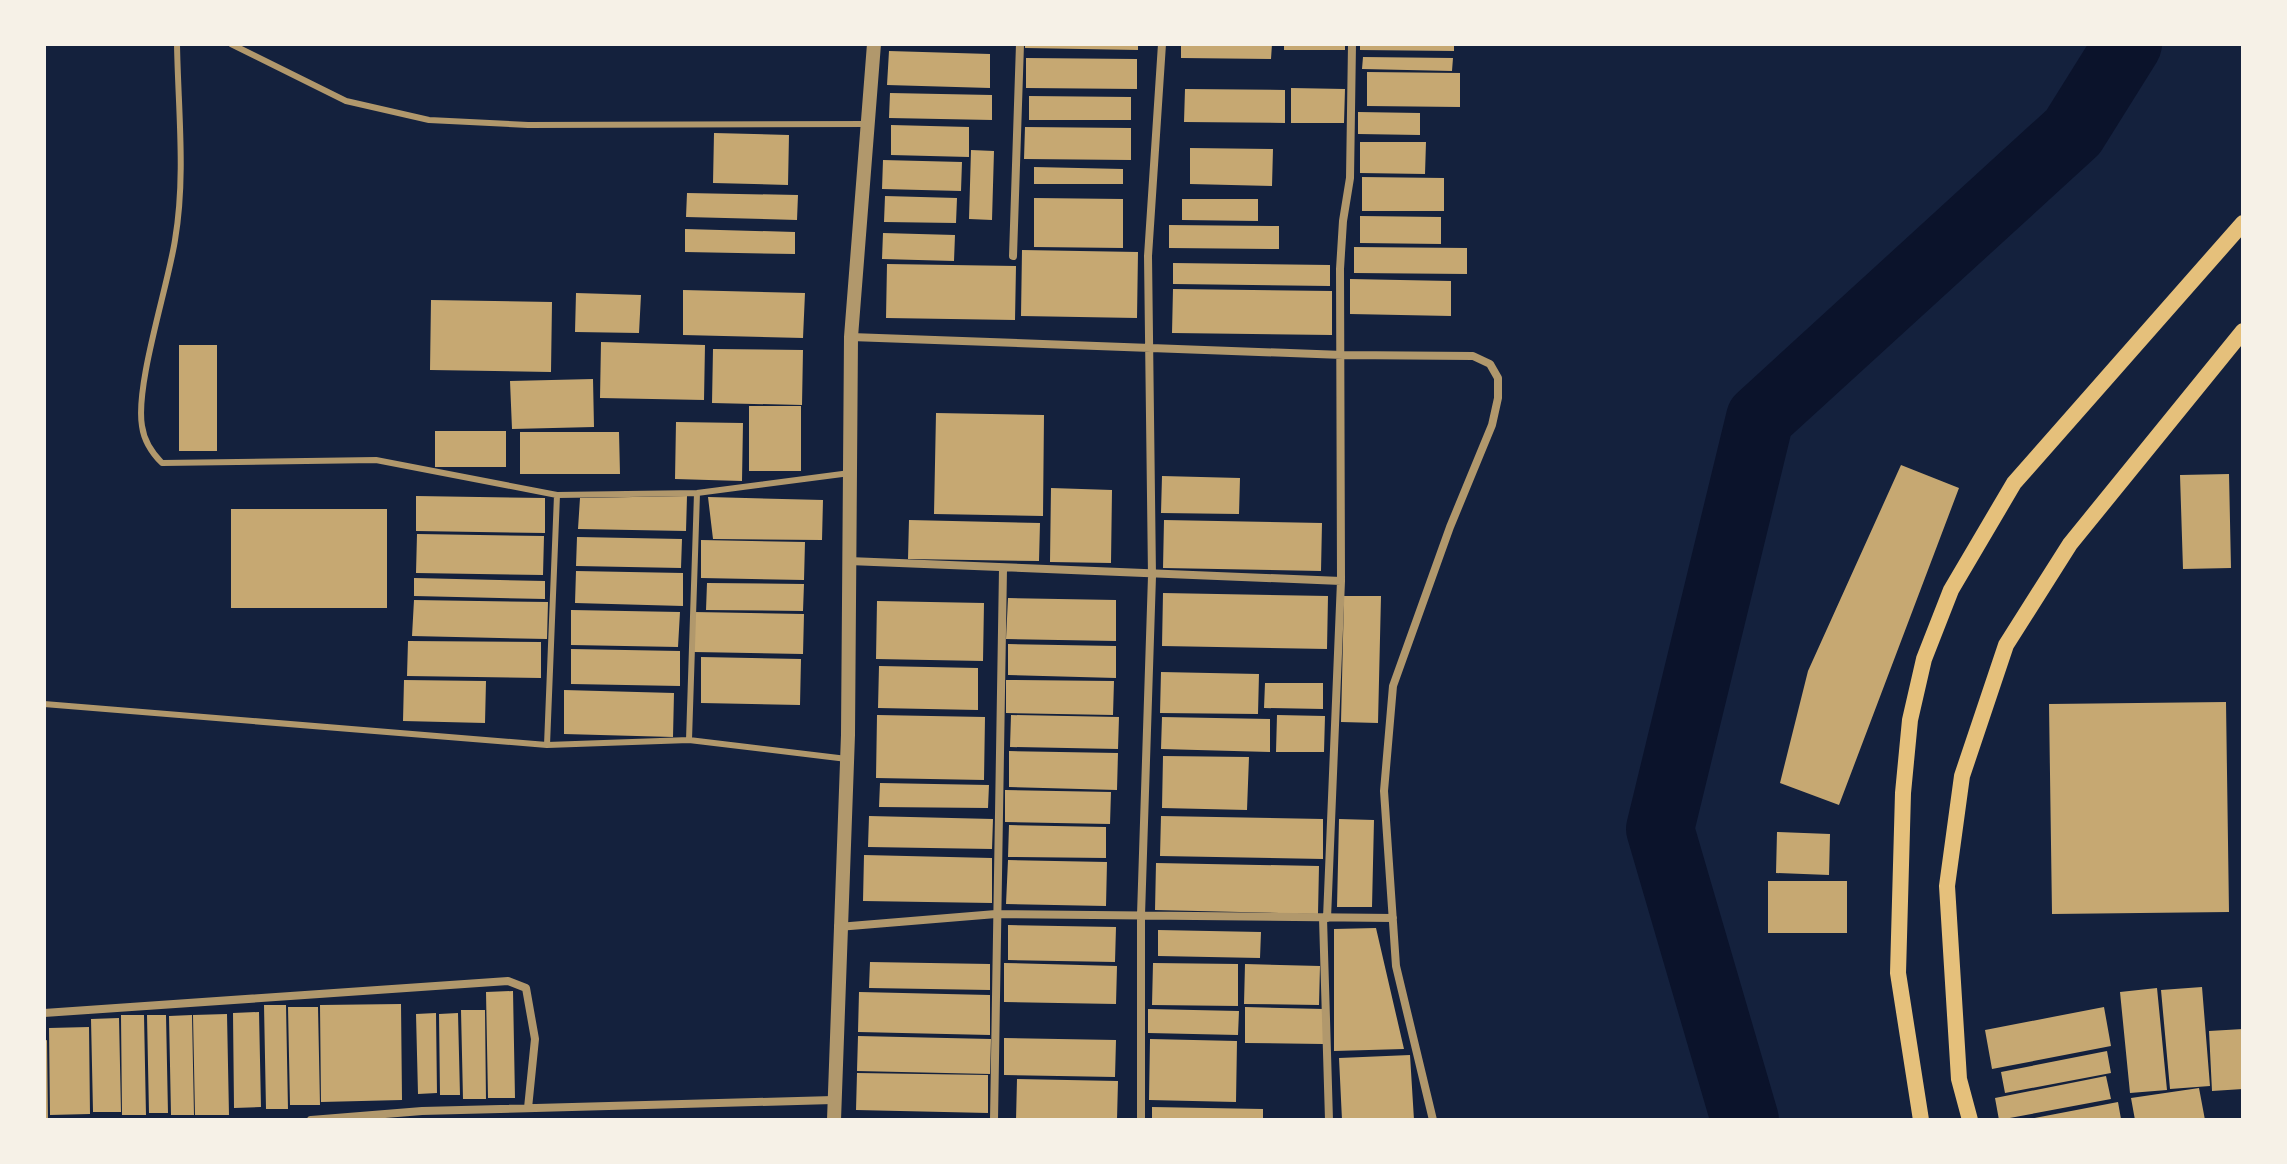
<svg xmlns="http://www.w3.org/2000/svg" width="2287" height="1164" font-family="Figtree,sans-serif">
<rect width="100%" height="100%" fill="#14213d"/>
<g fill="none" stroke-linecap="round" stroke-linejoin="round">
<path stroke="#0b132b" stroke-width="68" d="M1745,1120L1660,829L1760,418L2073,132L2128,44"/>
</g>
<path fill="#c6a872" d="M1025,44H1138V50L1025,48Z
M1181,44H1272L1271,59L1181,58Z
M1284,44H1345V50H1284Z
M1360,44H1454V51L1360,50Z
M889,51L990,54V88L887,85Z
M1363,57L1453,58L1452,71L1362,69Z
M1026,58L1137,59V89L1026,88Z
M1367,72L1460,73V107L1367,106Z
M1291,88L1345,89L1344,123H1291Z
M1185,89L1285,90V123L1184,122Z
M890,93L992,95V120L889,118Z
M1029,96L1131,97V120H1029Z
M1358,112L1420,113V135L1358,134Z
M891,125L969,127V157L891,155Z
M1025,127L1131,128V160L1024,159Z
M714,133L789,135L788,185L713,183Z
M1360,142H1426L1425,174L1360,173Z
M1190,148L1273,149L1272,186L1190,184Z
M971,150L994,151L992,220L969,219Z
M883,160L962,162L961,191L882,189Z
M1034,167L1123,169V184H1034Z
M1362,177L1444,178V211H1362Z
M687,193L798,195L797,220L686,217Z
M885,196L957,198L956,223L884,222Z
M1034,198L1123,199V248L1034,247Z
M1182,199H1258V221L1182,220Z
M1360,216L1441,217V244L1360,243Z
M1169,225L1279,226V249L1169,248Z
M685,229L795,232V254L685,252Z
M883,233L955,235L954,261L882,259Z
M1354,247L1467,248V274L1354,273Z
M1022,250L1138,252L1137,318L1021,316Z
M1173,263L1330,265V286L1173,284Z
M887,264L1016,266L1015,320L886,318Z
M1350,279L1451,281V316L1350,314Z
M1173,289L1332,291V335L1172,333Z
M683,290L805,293L803,338L683,335Z
M576,293L641,295L639,333L575,332Z
M431,300L552,302L551,372L430,370Z
M601,342L705,345L704,400L600,398Z
M179,345H217V451H179Z
M713,349L803,350L802,405L712,403Z
M593,379L594,427L512,429L510,381Z
M749,406H801V471H749Z
M936,413L1044,415L1043,516L934,514Z
M676,422L743,423L742,481L675,479Z
M435,431H506V467H435Z
M520,432H619L620,474H520Z
M1901,465L1959,488L1839,805L1780,783L1808,671Z
M2229,474L2231,568L2183,569L2180,475Z
M1162,476L1240,478L1239,514L1161,513Z
M1051,488L1112,490L1111,563L1050,562Z
M416,496L545,498V533L416,531Z
M687,496L686,531L578,529L580,498Z
M708,497L823,500L822,540L713,539Z
M231,509H387V608H231Z
M909,520L1040,523L1039,561L908,559Z
M1164,520L1322,523L1321,571L1163,568Z
M417,534L544,536L543,575L416,573Z
M577,537L682,539L681,568L576,566Z
M701,540L805,542L804,580L701,578Z
M576,571L683,573V606L575,603Z
M414,578L545,581V599L414,596Z
M707,583L804,584L803,611L706,610Z
M1163,593L1328,596L1327,649L1162,646Z
M1344,596H1381L1378,723L1341,722Z
M1008,598L1116,600V641L1006,639Z
M414,600L548,602L547,639L412,636Z
M877,601L984,603L983,661L876,659Z
M571,610L680,612L678,647L571,645Z
M694,612L804,614L803,654L694,652Z
M408,641L541,642V678L407,676Z
M1008,644L1116,646V678L1008,675Z
M571,649L680,651V686L571,684Z
M701,657L801,659L800,705L701,703Z
M879,666L978,668V710L878,708Z
M1161,672L1259,674L1258,714L1160,713Z
M404,680L486,681L485,723L403,721Z
M1006,680L1114,681L1113,715L1006,713Z
M1265,683H1323V709L1264,708Z
M564,690L674,693L673,737L564,734Z
M2226,702L2229,912L2052,914L2049,704Z
M877,715L985,717L984,780L876,778Z
M1011,715L1119,717L1118,749L1010,747Z
M1277,715L1325,716L1324,752H1276Z
M1162,717L1270,719V752L1161,749Z
M1009,751L1118,753L1117,790L1009,787Z
M1163,756L1249,757L1247,810L1162,808Z
M880,783L989,785L988,808L879,807Z
M1005,790L1111,792L1110,824L1005,822Z
M869,816L993,819L992,849L868,847Z
M1161,816L1323,819V859L1160,856Z
M1339,819L1374,820L1372,907H1337Z
M1009,825L1106,827V858L1008,857Z
M1777,832L1830,834L1829,875L1776,873Z
M864,855L992,858V903L863,901Z
M1008,860L1107,862L1106,906L1006,904Z
M1156,863L1319,866L1318,914L1155,910Z
M1768,881H1847V933H1768Z
M1008,925L1116,927L1115,962L1008,960Z
M1376,928L1404,1049L1334,1051V929Z
M1158,930L1261,932L1260,958L1158,956Z
M870,962L990,964V990L869,988Z
M1004,963L1117,966L1116,1004L1004,1002Z
M1153,963L1238,964V1006L1152,1005Z
M1245,964L1320,966L1319,1005L1244,1004Z
M2202,987L2210,1086L2170,1089L2161,990Z
M2157,988L2167,1090L2130,1093L2120,992Z
M513,991L515,1098H488L486,992Z
M859,992L990,995V1035L858,1032Z
M401,1004L402,1100L321,1102L320,1005Z
M264,1005H286L288,1109H266Z
M288,1007H318L320,1105H290Z
M1245,1007L1324,1009L1323,1044L1245,1043Z
M2104,1007L2111,1046L1992,1069L1985,1030Z
M1148,1009L1239,1011L1238,1035L1148,1033Z
M461,1010H485L486,1099H463Z
M259,1012L261,1107L234,1108L233,1013Z
M436,1013L437,1093L418,1094L416,1014Z
M458,1013L460,1095H440L439,1014Z
M227,1014L229,1115H195L193,1015Z
M121,1015H144L146,1115H122Z
M147,1015H166L168,1113H149Z
M192,1015L194,1115H171L169,1016Z
M119,1018L121,1112H93L91,1019Z
M89,1027L90,1114L50,1115L49,1028Z
M2243,1029V1089L2212,1091L2209,1031Z
M858,1036L991,1039L990,1074L857,1071Z
M1004,1038L1116,1040L1115,1077L1004,1075Z
M1150,1039L1237,1041L1236,1102L1149,1100Z
M47,1040L48,1120H44V1041Z
M2107,1051L2111,1073L2005,1093L2001,1072Z
M1410,1055L1414,1120H1342L1339,1058Z
M857,1073L988,1075V1113L856,1110Z
M2106,1076L2111,1099L1999,1120L1995,1098Z
M1017,1079L1118,1081L1117,1120H1016Z
M2199,1088L2205,1120H2135L2131,1098Z
M2118,1102L2121,1119L2029,1120V1119Z
M1152,1107L1263,1109V1120H1152Z"/>
<g fill="none" stroke-linecap="round" stroke-linejoin="round">
<path stroke="#b1986c" stroke-width="6" d="M177,44C178,108 186,176 175,240C168,286 135,385 142,426C144,441 152,453 162,463L376,460L557,495L697,493L850,473
M231,44L346,101L429,120L528,125L868,124
M44,704L547,745L689,740L847,759
M689,740L697,493
M547,745L557,495"/>
<path stroke="#b1986c" stroke-width="8" d="M1013,256L1020,44
M851,337L1343,355L1473,356L1490,364L1498,378V398L1492,425L1450,527L1393,686L1384,791L1396,966L1433,1120
M849,561L1341,581
M1323,918L1329,1120
M1327,918L1341,581L1340,269L1343,221L1350,178L1352,44
M838,927L996,914L1393,918
M44,1013L508,981L526,988L535,1039L528,1108
M311,1120L422,1111L833,1100
M994,1120L1003,569
M1141,1120V915L1152,576L1148,256L1162,44"/>
<path stroke="#b1986c" stroke-width="14" d="M834,1120L848,735L851,337L874,44"/>
<path stroke="#e5c07b" stroke-width="16" d="M1921,1120L1898,973L1903,793L1910,720L1924,659L1951,590L2014,483L2243,223
M1970,1120L1959,1079L1947,886L1962,776L2006,645L2070,544L2243,331"/>
</g>
<rect width="2287" height="1164" fill="none" stroke="#f6f1e7" stroke-width="92"/>
</svg>
